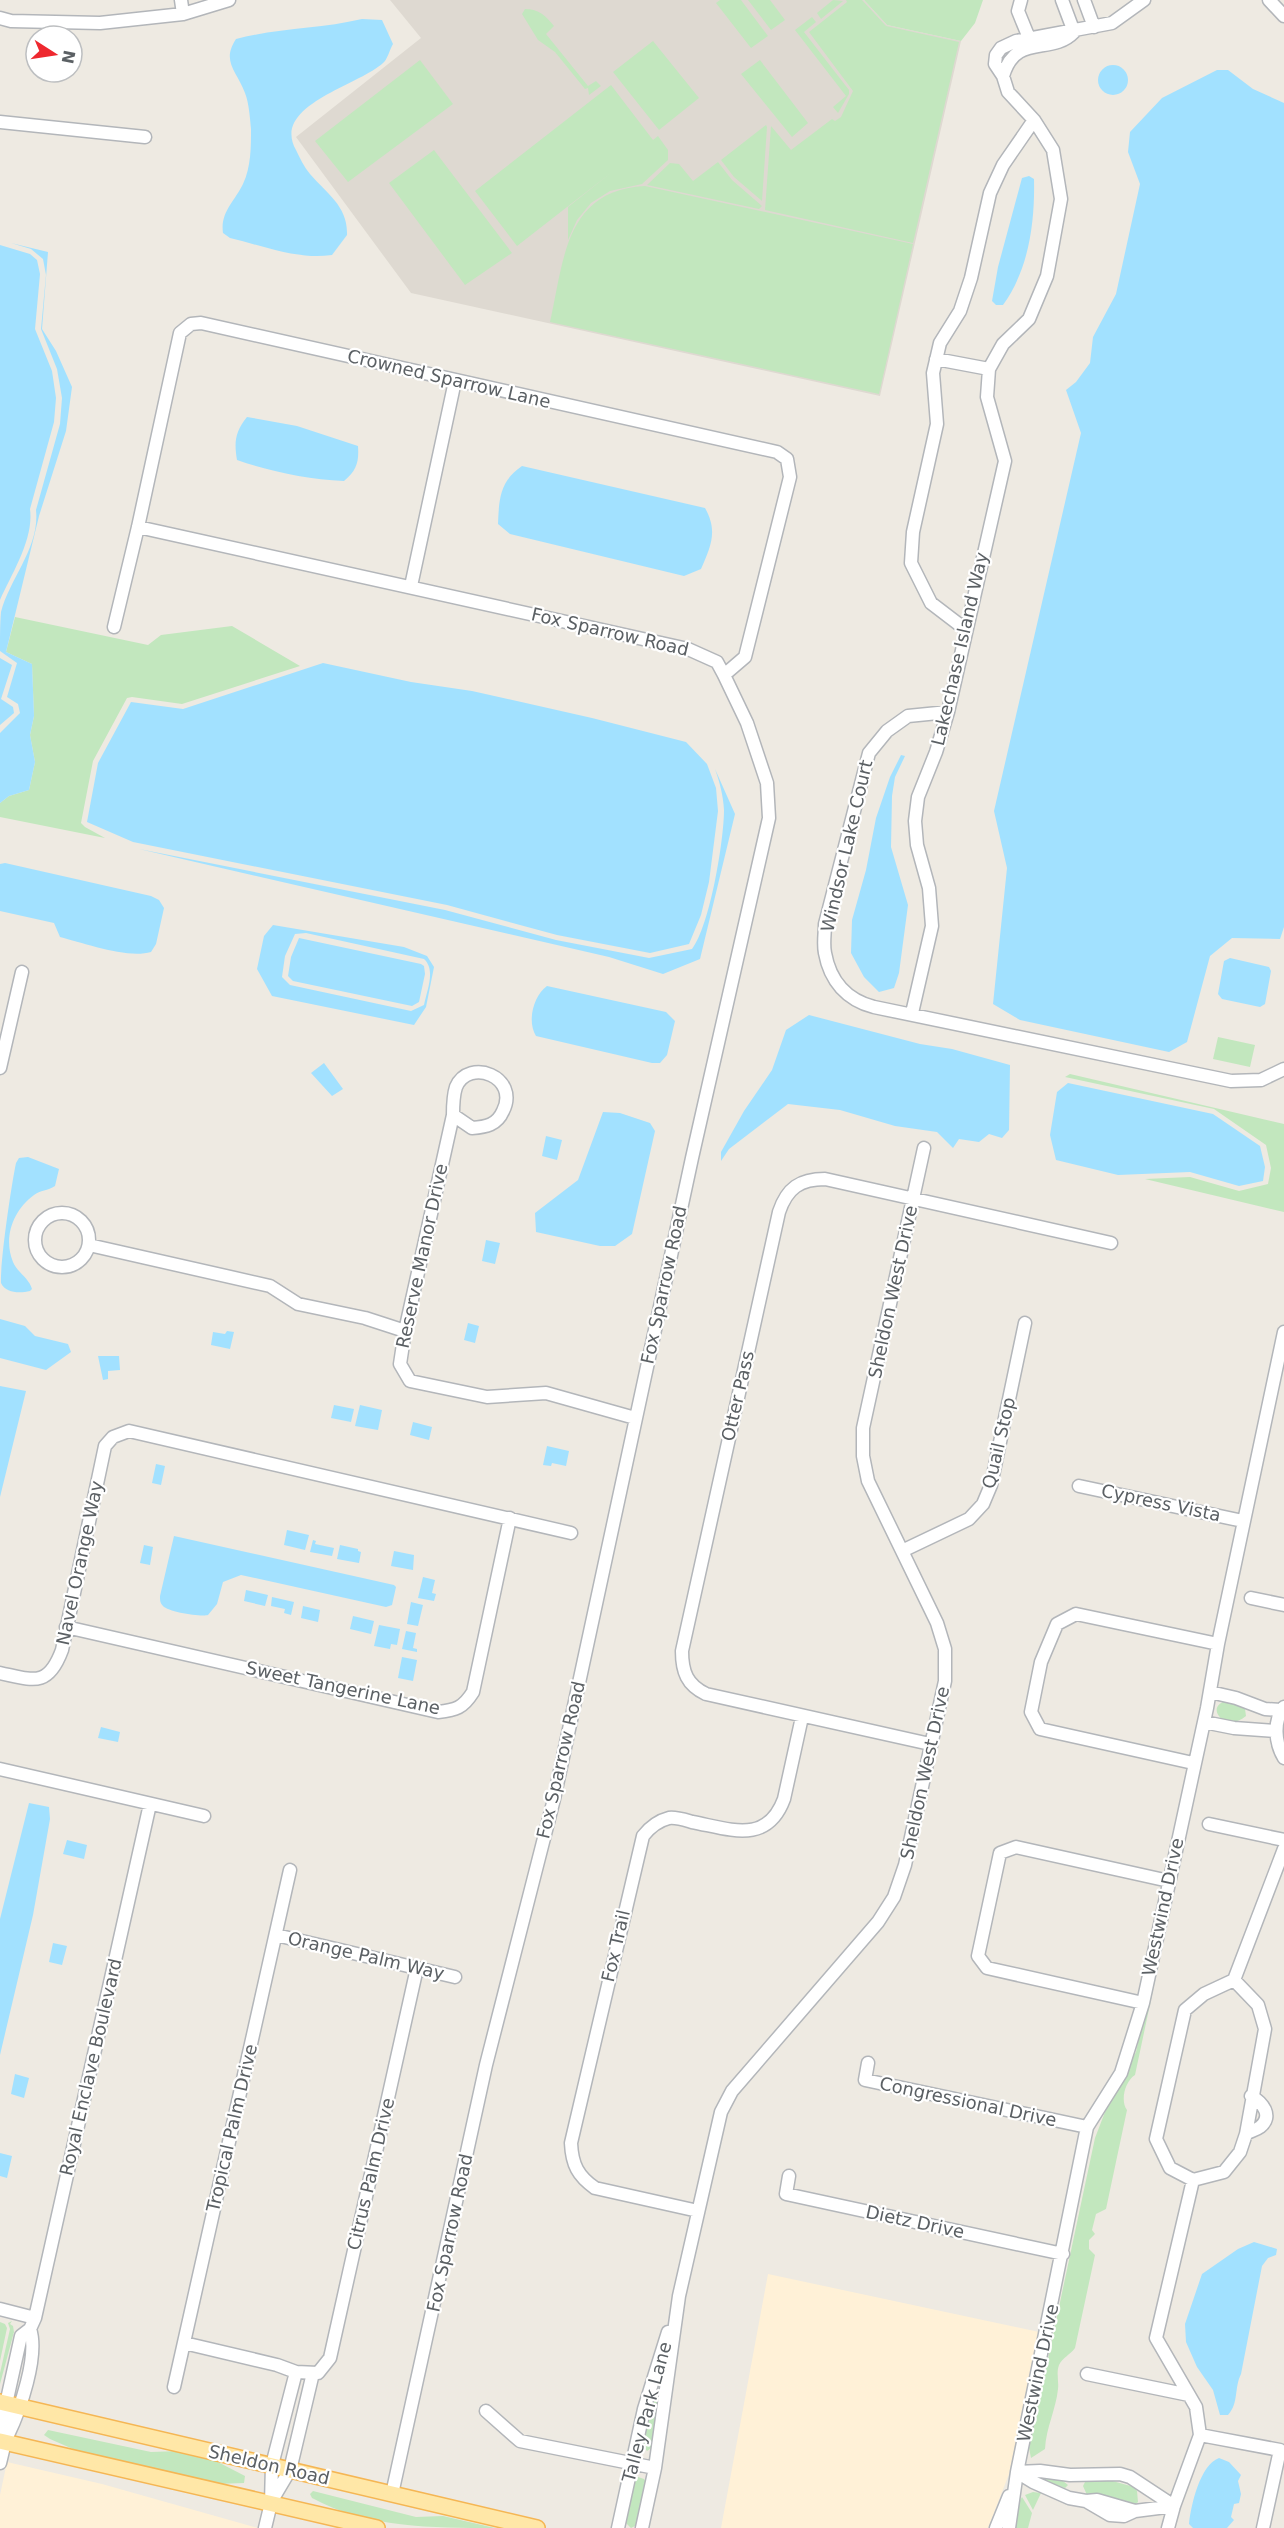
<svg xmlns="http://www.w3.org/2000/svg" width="1284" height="2528" font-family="'DejaVu Sans',sans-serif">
<rect width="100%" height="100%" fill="#eeeae2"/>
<path fill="#fff1d7" d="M768,2274L1039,2332L1009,2474L988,2528H721Z
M7,2462L102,2484L258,2528H0V2495Z"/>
<path fill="#ded9d1" d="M390,0H864L887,25L961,41L880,396L411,293L296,137L421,38Z"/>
<path fill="#c2e7be" d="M720,0H741L768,36L751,48L716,3Z
M748,0H770L785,20L771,30Z
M833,0L843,1L821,19L817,13Z
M846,0H862L886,26L959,42L913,243L765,210L771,126L791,150L832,119L835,121L841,117L853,91L809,32L847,2Z
M864,0H983L975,23L961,41L887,25Z
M525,9C539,9 546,16 554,26L546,34L588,86L596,81L601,86L589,95L588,88L585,89L555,52L538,40L522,14Z
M812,17L816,22L804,32L849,90V94L838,113L833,107L846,96L795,30Z
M653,41L699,98L659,130L613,72Z
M420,60L453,104L348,182L315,141Z
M760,60L808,123L792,137L741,74Z
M611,85L653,140L658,136L668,150V160L642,184L610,191L591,203L577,220L568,240V207L612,172L517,246L475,191Z
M766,125L767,127L762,201L734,177L721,160Z
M434,150L512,253L465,285L389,183Z
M718,162L732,180L762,206L759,209L647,185L670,163L679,164L693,181Z
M645,186L913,244L879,394L550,322C564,260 565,190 645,186Z
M15,617L148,645L161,635L232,626L300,666L182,704L132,697L127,698L93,761L81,823L85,827L105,838L0,817V803L9,796L29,790L35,762L30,735L34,716L32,664L6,652Z
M1218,1037L1255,1045L1250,1067L1213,1059Z
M1070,1074L1284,1124V1212L1145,1179L1190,1177L1239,1191L1268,1184L1271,1168L1266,1145L1214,1109L1065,1077Z
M1231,1700L1245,1709L1246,1716C1224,1735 1201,1703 1231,1700Z
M1207,1736L1135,2075C1125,2081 1120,2101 1127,2110L1106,2209L1096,2214L1092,2230L1095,2234L1089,2240V2249L1095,2255L1075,2348C1070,2355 1063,2357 1059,2365C1056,2373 1059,2381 1058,2389C1056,2409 1046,2428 1045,2449L1031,2458L1029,2448L1095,2138L1105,2112L1136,2052L1204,1740Z
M12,2321L10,2324L13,2326L14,2332L0,2384V2373L10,2329L8,2323Z
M0,2322L5,2324L7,2328L0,2361Z
M657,2398L660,2400L653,2447L647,2451L643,2446C645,2432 645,2406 657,2398Z
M48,2430L151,2452L179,2451L214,2460L245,2476L244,2483L216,2484L89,2456L50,2439L44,2435Z
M1033,2476L1063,2481L1068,2485L1065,2488Z
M638,2477L644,2479L647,2484L640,2513L635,2526L631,2528L626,2523V2517L635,2478Z
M1092,2480H1109L1134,2487L1137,2491L1138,2502L1135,2505L1087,2495L1083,2486L1085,2482Z
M313,2491L416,2517L443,2516L495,2528C432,2528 368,2528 312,2498L310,2494Z
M1033,2492L1041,2493L1033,2510L1025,2495Z
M1022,2497L1032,2513L1028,2528H1015L1017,2505Z"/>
<path fill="#a2e1ff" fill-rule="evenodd" d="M362,19L382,20L393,44C390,49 388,57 385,61C363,85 270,104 296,150C300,158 304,167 310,174C327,194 348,206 347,235L332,255C297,260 264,246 230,238L223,233C220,212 235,201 243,184C251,167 251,147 251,129C250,118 249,103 245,93C237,71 221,62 236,39C277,28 320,29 362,19Z
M1098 80a15 15 0 1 1 30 0a15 15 0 1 1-30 0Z
M1217,70H1228L1253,89L1284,103V927L1280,939L1232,938L1210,956L1187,1042L1169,1052L1020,1020L993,1004L1007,868L994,811L1081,433L1066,390L1076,382L1090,363L1093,337L1116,294L1140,184L1128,152L1130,132L1162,98Z
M1029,176L1034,179C1035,222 1029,269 1003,305H996L992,301L998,267L1022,178Z
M11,243L48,252L42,329L56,351L72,387L66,431L39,516L6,652L32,664L34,716L30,735L35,762L29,790L9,796L0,803V733L20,713L18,704L7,697L17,663L0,651C0,639 0,623 1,612C10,578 40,547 36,510L60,424L62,398L57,369L41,329L46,275L43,259L31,249Z
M0,245L30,254L37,260L40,274L35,329L52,371L56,398L54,422L30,509C34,539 12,573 0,600Z
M247,417L297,426L358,446C359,462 357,470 344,481C307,479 272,472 237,460C234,442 235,432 247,417Z
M522,466L705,508C718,531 711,546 701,569L684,576L510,534L498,524C499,498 500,481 522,466Z
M0,658L12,665L1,699L13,707L14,713L0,725Z
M323,663L411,682L472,691L592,718L686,742L707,764L716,788L718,811L709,882L701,915L689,944L650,953L557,935L447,905L133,842L87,822L98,763L131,702L183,709Z
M901,755L905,756L895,777L892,796L891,847L908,905L899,973L894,988L879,992L864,977L851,953L852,920L866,870L876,818L890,777Z
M715,769L735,814L700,959L663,974L609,957L139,849L445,910L556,940L649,958L692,949C710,926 724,840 724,810C723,795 720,783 715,769Z
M5,863L151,896L159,900L164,908L156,944L151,952C127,959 84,943 60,937L54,923L0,911V864Z
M273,925L404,947L427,956L434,967L426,1007L414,1025L272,996L257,969L264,936ZM306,933L424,959C436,970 427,990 424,1005L411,1011L290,985L282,977L285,956L295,934Z
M299,938L421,964L424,966L425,974L419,1002L412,1006L293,981L288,976L291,957Z
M1230,958L1269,967L1271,971L1265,1004L1260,1007L1222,999L1218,994L1224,961Z
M547,986L666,1012L675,1021L667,1055L660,1063H652L536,1036C527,1022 533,996 547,986Z
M809,1015L920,1044L952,1049L1010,1065L1009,1130L1002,1138L989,1134L979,1142L959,1139L953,1148L937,1132L895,1126L840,1110L788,1104L729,1149L721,1161V1152L744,1111L772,1070L786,1030Z
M324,1063L343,1089L332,1096L311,1073Z
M1068,1083L1213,1114L1260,1146L1265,1167L1263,1181L1239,1186L1190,1172L1118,1175L1056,1160L1050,1135L1057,1092Z
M603,1112L620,1113L650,1123L655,1131L632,1234L615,1246H600L536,1232L535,1213L578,1180Z
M546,1136L562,1140L557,1160L542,1156Z
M28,1157L59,1169L55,1186C48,1191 40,1190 34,1195C13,1210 3,1238 13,1262C17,1272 29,1278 32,1289L30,1291C21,1293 6,1294 1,1283C0,1263 11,1187 16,1163L19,1158Z
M486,1240L500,1243L495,1264L482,1261Z
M0,1319L25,1326L35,1336L68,1344L71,1352L46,1370L0,1358Z
M468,1323L479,1326L475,1343L464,1340Z
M227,1331L234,1332L230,1349L211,1345L213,1332L225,1334Z
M98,1356H119L120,1370L108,1371V1379L103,1380Z
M0,1386L26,1391L0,1497Z
M334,1405L354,1409L351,1422L331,1418Z
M360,1405L382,1410L378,1430L355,1426Z
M413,1422L432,1427L429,1440L410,1435Z
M547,1446L569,1451L566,1466L552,1463L551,1466L543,1465Z
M156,1464L165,1466L161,1485L152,1483Z
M287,1530L309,1535L305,1550L284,1545Z
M174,1536L394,1585L396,1587L392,1605L386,1607L241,1575L223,1582L217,1604L208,1615C201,1617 168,1612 163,1606C160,1603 160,1600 160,1596Z
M313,1540L316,1541L315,1544L334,1548L332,1556L310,1552Z
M144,1545L153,1547L150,1565L140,1563Z
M340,1545L358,1549V1551L361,1552L359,1563L337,1559Z
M394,1551L414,1555L413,1570L391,1566Z
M423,1577L435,1580L432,1593L436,1594L434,1601L418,1598Z
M246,1590L268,1595L265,1606L244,1601Z
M272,1597L294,1602L291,1615L284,1613L285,1609L271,1606Z
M411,1602L423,1605L418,1626L407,1624Z
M303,1606L320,1610L318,1622L301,1618Z
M353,1616L374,1621L371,1634L350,1629Z
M379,1625L400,1629L397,1645L391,1644L390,1649L374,1646Z
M406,1631L416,1633L413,1648L417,1649V1652L402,1649Z
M402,1657L417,1660L413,1681L398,1678Z
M101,1727L120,1732L118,1742L98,1738Z
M29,1803L49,1807L50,1819L33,1915L0,2055V1919Z
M67,1840L87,1845L84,1859L63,1854Z
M53,1943L67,1946L62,1965L49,1962Z
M15,2074L29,2078L24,2098L11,2094Z
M0,2153L12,2156L7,2178L0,2176Z
M1254,2242L1277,2249L1276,2255L1268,2258L1262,2266L1241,2374C1234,2388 1239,2403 1228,2415H1220L1213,2390L1197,2367L1186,2342L1185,2324L1202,2274L1238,2249Z
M1219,2458L1229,2462L1241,2475L1238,2481L1241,2494L1239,2503L1234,2504L1231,2517L1234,2520L1227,2528H1193L1189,2524C1191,2505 1200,2465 1219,2458Z"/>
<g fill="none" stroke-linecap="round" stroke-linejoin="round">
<defs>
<path id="minor" d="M181,0L183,14
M1021,0L1018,11L1029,38
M1062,0L1074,32
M1084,0L1094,27
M1269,0L1284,16
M0,18L11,21L100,23L183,14L229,0
M1003,76C1016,32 1051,56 1074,32
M0,122L145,137
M936,359L989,369
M138,527L688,649L717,662L724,675L747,723L767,783L769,818L692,1158L554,1799L486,2065L392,2494
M411,586L455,381
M114,627L138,527L180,333L191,324L201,323L777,452L787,459L790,477L745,657L724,675
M965,629L931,603L911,563L913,532L937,424L933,373L940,343L960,311L971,278L990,193L1003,165L1034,120
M948,712L908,716L887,731L869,753L825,924C825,933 823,944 825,953C830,981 847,1000 874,1007L1231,1081L1261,1080L1284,1069
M912,1013L932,926L929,888L917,845L915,821L918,797L936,752L948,712L1005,461L987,397L989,369L1003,344L1029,319L1047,276L1061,199L1053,150L1034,120L1008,92L1003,76L995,64L996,55L1001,48L1016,41L1112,23L1144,0
M0,1068L22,972
M453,1115L472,1128C486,1127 497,1125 503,1111C520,1077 469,1057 456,1087C453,1096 453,1106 453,1115L405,1331L400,1364L410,1381L487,1397L546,1393L635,1418
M35 1240a27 27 0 1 1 54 0a27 27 0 1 1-54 0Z
M89,1245L270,1286L298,1304L365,1318L405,1331
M1079,1486L1243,1521
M902,1551L969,1519L983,1504L991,1485L1025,1323
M1251,1598L1284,1605
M66,1627L438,1712C456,1710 463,1708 473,1692L510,1518
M0,1673C33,1680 48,1688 62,1650L105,1446L113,1437L129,1431L571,1533
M1210,1692L1236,1698L1265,1709L1281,1710
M1284,1707C1273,1721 1275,1743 1284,1758
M1204,1722L1234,1728L1276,1731
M930,1744L706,1694C687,1685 682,1672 682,1651L779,1212C787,1188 800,1179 825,1179L1111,1243
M1193,1763L1040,1729L1031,1712L1041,1662L1057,1624L1076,1614L1218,1644
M0,1769L204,1816
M1209,1824L1284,1840
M276,1935L455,1977
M1234,1980L1258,2005L1265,2029L1246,2134L1240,2152L1224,2172L1193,2180L1170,2168L1156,2139L1185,2010L1204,1994L1234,1980L1284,1849
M1143,2003L987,1968L978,1956L1000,1853L1016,1847L1169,1881
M868,2063L865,2080L1087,2127
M1246,2134C1250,2131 1256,2130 1260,2127C1274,2116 1262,2102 1251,2096
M789,2176L786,2194L1063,2254
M1193,2180L1156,2338L1196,2407L1200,2435L1280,2450L1263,2528
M698,2211L595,2188C578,2176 572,2165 571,2143L643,1836C650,1827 657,1821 669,1818C676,1817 685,1820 692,1822C730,1829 767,1845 784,1799L802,1717
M0,2309L35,2318
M184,2343L277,2365L296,2372L318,2373L330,2358L417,1968
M1087,2374L1189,2395
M174,2387L290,1870
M486,2411L520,2441L655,2468
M8,2435C20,2410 39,2356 30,2329
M0,2463L5,2442L6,2404L21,2336L30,2329L35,2318L150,1804
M1017,2472L1040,2471L1070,2475L1120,2474L1130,2477L1174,2506
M1017,2472L1033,2482L1069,2498L1086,2501L1097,2500L1135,2511
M1086,2501L1110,2515L1124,2516L1135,2511L1174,2506
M271,2502L290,2470L313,2373
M265,2528L271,2503L272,2465L296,2372
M618,2528L644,2409L668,2332
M642,2528L655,2468L679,2296L721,2112L732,2091L878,1922L894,1897L905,1865L945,1681V1649L937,1623L868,1481L863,1456V1428L924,1148
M996,2528L1009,2496
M1009,2528L1017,2472L1087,2127L1121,2073L1143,2003L1207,1708L1218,1644L1284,1332
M1168,2528L1174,2506L1200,2435"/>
<path id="major" d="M0,2402L537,2528
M0,2441L377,2528"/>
</defs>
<use href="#minor" stroke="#b3b6ba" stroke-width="15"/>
<use href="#major" stroke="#f5b654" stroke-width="18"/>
<use href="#minor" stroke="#fff" stroke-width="12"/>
<use href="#major" stroke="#ffe7a7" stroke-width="15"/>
</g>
<g text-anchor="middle" stroke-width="4.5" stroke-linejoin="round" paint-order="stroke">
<g font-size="18" fill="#5b6064" stroke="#fff">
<text transform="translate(449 379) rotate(13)" y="6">Crowned Sparrow Lane</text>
<text transform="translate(610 632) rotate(13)" y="6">Fox Sparrow Road</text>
<text transform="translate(960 649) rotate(-77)" y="6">Lakechase Island Way</text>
<text transform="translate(847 846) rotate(-77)" y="6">Windsor Lake Court</text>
<text transform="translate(422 1256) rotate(-78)" y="6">Reserve Manor Drive</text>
<text transform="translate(664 1285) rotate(-78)" y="6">Fox Sparrow Road</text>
<text transform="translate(893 1292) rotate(-78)" y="6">Sheldon West Drive</text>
<text transform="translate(738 1396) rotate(-77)" y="6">Otter Pass</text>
<text transform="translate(999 1443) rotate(-77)" y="6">Quail Stop</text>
<text transform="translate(1161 1503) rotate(12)" y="6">Cypress Vista</text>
<text transform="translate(80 1563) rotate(-78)" y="6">Navel Orange Way</text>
<text transform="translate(343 1688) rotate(12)" y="6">Sweet Tangerine Lane</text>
<text transform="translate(561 1760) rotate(-77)" y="6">Fox Sparrow Road</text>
<text transform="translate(925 1773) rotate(-78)" y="6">Sheldon West Drive</text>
<text transform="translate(1163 1907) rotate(-78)" y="6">Westwind Drive</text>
<text transform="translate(616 1946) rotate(-77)" y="6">Fox Trail</text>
<text transform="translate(366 1956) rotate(13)" y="6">Orange Palm Way</text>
<text transform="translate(91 2067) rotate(-77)" y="6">Royal Enclave Boulevard</text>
<text transform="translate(968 2102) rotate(12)" y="6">Congressional Drive</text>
<text transform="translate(232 2128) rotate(-77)" y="6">Tropical Palm Drive</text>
<text transform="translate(371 2174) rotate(-77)" y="6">Citrus Palm Drive</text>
<text transform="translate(915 2222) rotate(12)" y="6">Dietz Drive</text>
<text transform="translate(450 2233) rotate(-78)" y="6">Fox Sparrow Road</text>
<text transform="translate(1038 2373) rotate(-78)" y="6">Westwind Drive</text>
<text transform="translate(647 2412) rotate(-75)" y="6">Talley Park Lane</text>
<text transform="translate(269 2465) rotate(13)" y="6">Sheldon Road</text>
</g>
</g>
<g transform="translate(54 54) rotate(102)"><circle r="28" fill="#ffffff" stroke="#bdbfc1" stroke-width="1.5"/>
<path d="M0-4.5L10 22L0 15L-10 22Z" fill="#ee282f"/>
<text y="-9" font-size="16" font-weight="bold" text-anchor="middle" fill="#5b6064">N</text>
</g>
</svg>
